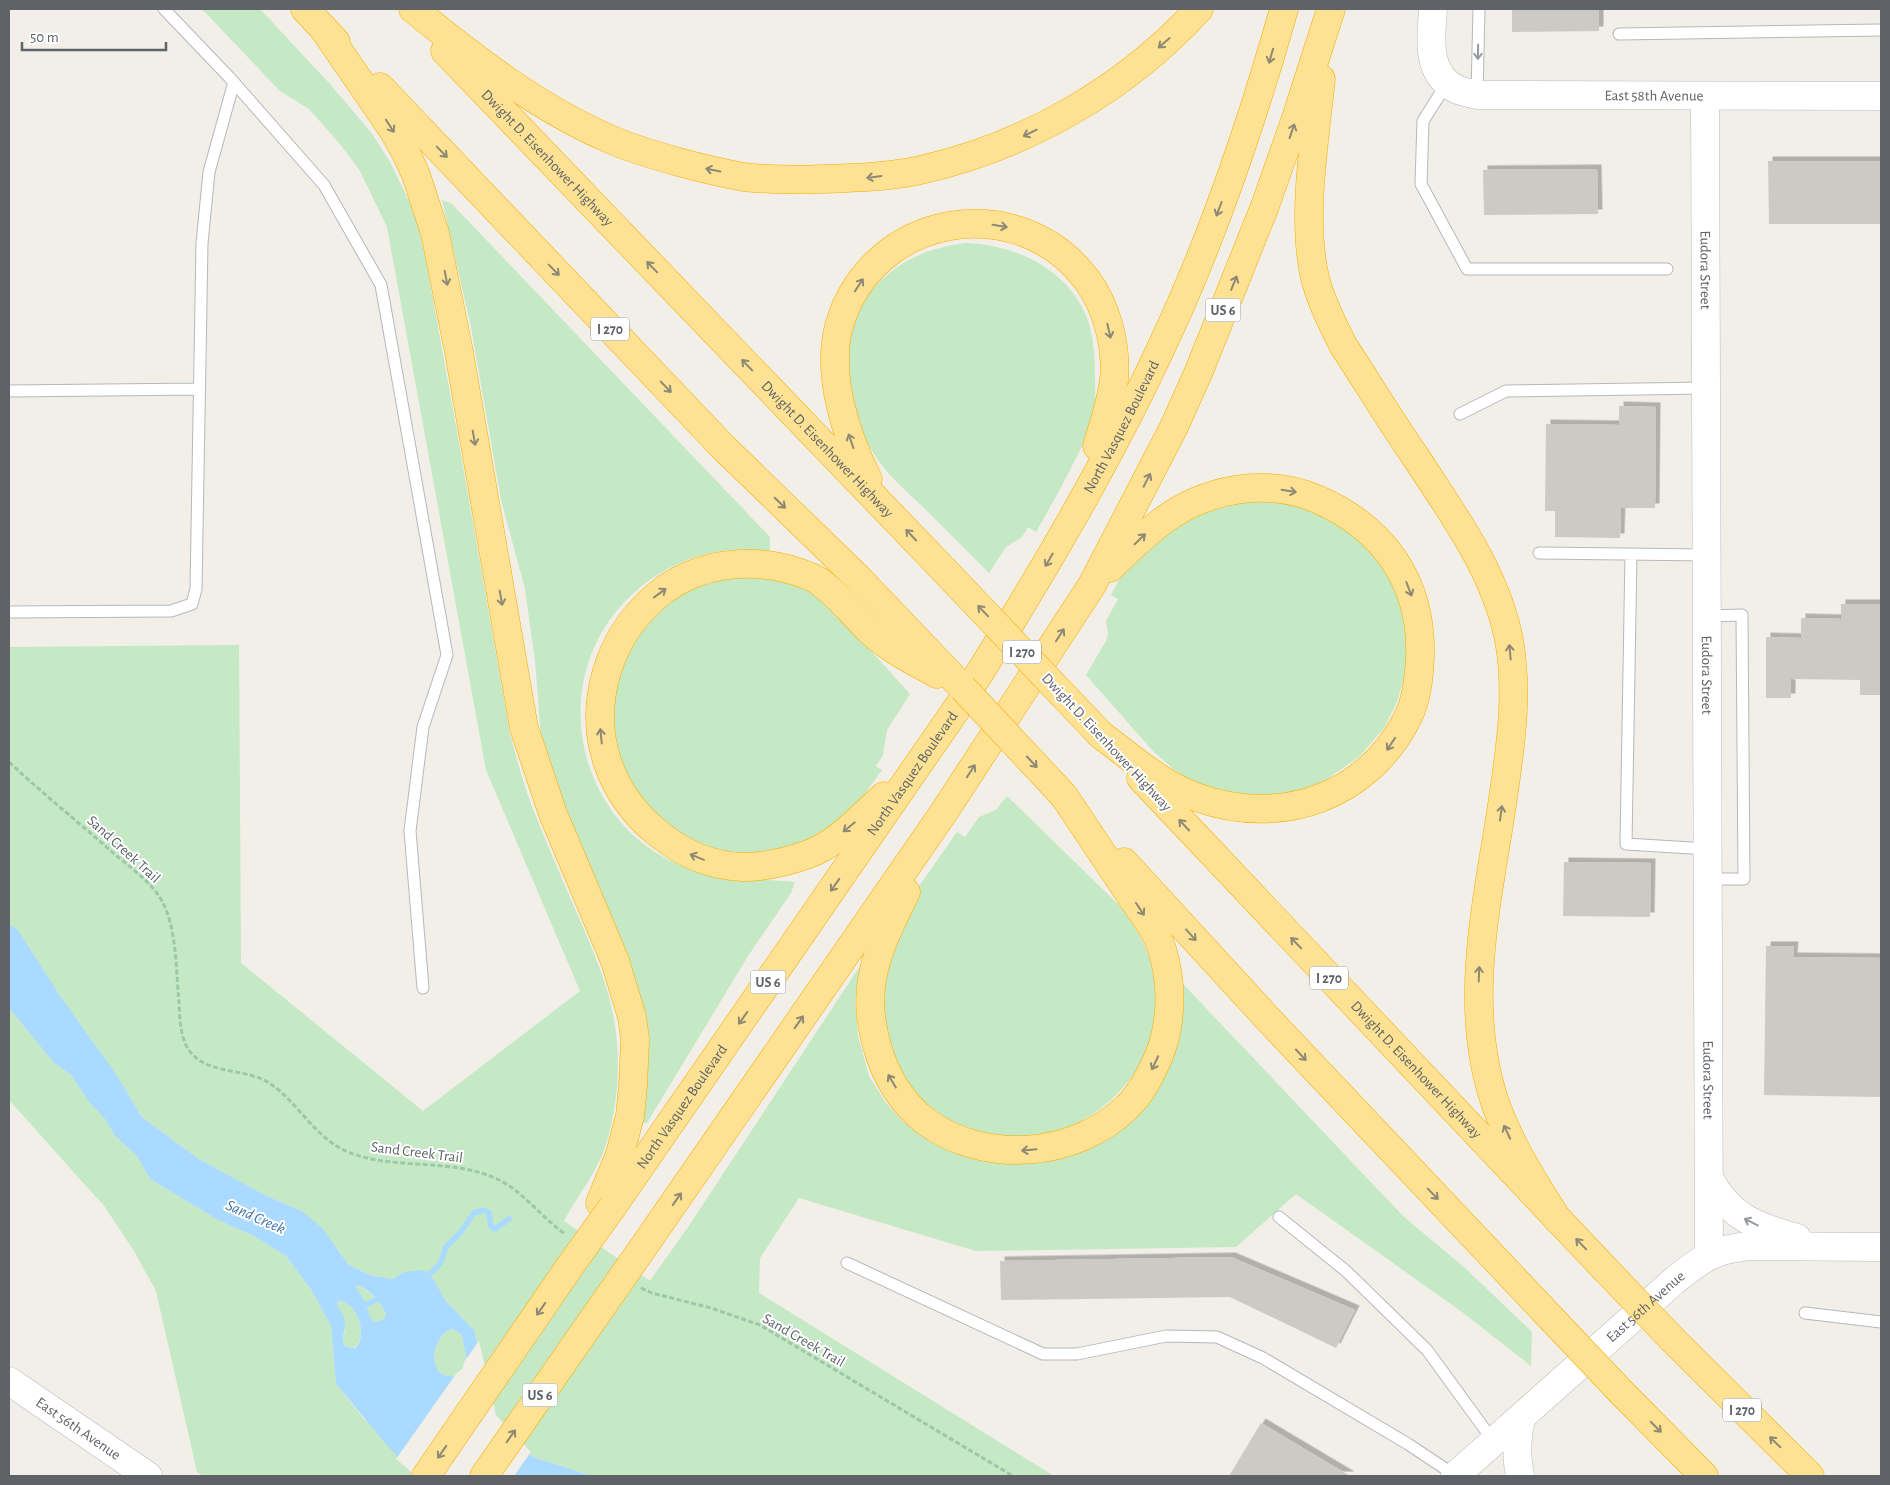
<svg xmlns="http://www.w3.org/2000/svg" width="1890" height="1485" font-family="'Alegreya Sans',sans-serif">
<defs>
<filter id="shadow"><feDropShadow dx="4.5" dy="-4.5" stdDeviation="0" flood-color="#0004"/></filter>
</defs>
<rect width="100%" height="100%" fill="#f1efe8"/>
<path fill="#c5e8c5" d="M202,9H260L330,84L373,135L391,164L409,201L418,226L426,261L456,426L510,734C518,764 526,794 539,824C554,862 572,900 588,939C598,963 608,988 613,1014C621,1054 619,1098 608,1138C600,1169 579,1193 564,1221L650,1281L688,1227L860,966L855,1000L858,1036L869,1076L886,1103L903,1122L928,1138L963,1154L987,1161L1008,1163L1092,1146L1182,1012L1183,984L1403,1216L1465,1268L1532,1332L1531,1366L1462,1312L1296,1194L1236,1247L976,1251L799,1198L760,1258L759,1293L1054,1476H592L533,1457L494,1416L474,1330L446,1301L434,1280L404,1272L393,1279L370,1275L349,1265L337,1248L302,1211L267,1196L199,1159L142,1117L116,1074L61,997L18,930L9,924V647L239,645L241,963L423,1111L580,991L486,770L387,227L359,169L340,144L309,109L280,91Z
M442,200L451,203L770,537V552C692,537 611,589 588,664C564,739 599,825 669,860C707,879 753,878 795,882L791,893L748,956L647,1123L636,1122V986L620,937L590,872L560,793L541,736L535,661L525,589L501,500L471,327Z
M966,243C1016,245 1068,269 1087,318C1094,337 1095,359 1095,379C1095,393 1097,410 1092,424C1090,432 1085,440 1081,448C1067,477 1052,504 1036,532L1028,527L1022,537L1006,547L989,573C968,552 947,531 927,511C913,497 896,483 884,468C863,441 849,407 845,374C844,367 847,358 848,351C850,332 854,317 864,301C888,265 924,248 966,243Z
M1243,497L1308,505L1370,546L1389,575L1400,603L1406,626L1407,655L1404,678L1397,702L1384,728L1372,742L1359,757L1318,785L1298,792L1273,796H1246L1219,791L1194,782L1173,769L1152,750L1086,675L1106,641L1108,635L1106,621L1118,599L1111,595L1123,572L1159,531Z
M736,575L777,578L814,593L827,602L910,694L887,730L883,755L876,766L882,770L864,795L845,817L822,834L800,844L772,853L747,855L721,852L692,842L653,817L620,773L610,690L648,615L691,586Z
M1007,796L1121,907C1151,950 1164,980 1152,1033C1147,1057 1134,1077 1117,1094C1061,1151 974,1152 918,1095C908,1084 897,1073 891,1059C889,1052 888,1044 886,1037C883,1027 876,1011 877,1000C879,987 885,973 889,961C894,943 898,923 905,906C908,899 915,891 920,885C932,867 945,850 957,832L965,837L979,817L996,810Z
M9,1008L54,1063L71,1075L89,1102L105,1119L115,1136L137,1156L150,1179L218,1220L252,1235L286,1256L312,1291L331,1326L336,1384L363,1418L420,1476H203L197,1472L156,1291L134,1251L105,1207L9,1100Z
M357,1285C369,1290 381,1302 386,1314C384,1321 381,1322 373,1322L370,1317L366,1303L356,1287Z
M339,1300C344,1302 350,1305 353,1309C361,1318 365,1340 354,1348L346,1347C340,1340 345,1336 345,1328C344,1320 340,1311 337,1304Z
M453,1329L462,1335L467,1361L458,1376C453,1376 447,1377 442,1374C427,1364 436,1332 453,1329Z"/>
<path fill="#aadaff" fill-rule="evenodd" d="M9,924L18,930L61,997L116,1074L142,1117L199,1159L267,1196L302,1211L322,1228L349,1265L370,1275L393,1279L404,1272L423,1270L434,1280L446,1301L474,1330L494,1416L533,1457L592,1476H420L398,1457L384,1442L336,1384L331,1326L312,1291L286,1256L252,1235L218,1220L150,1179L137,1156L115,1136L105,1119L89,1102L71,1075L54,1063L9,1008ZM357,1285C369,1289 381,1302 386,1314C384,1321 381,1321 374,1322L370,1317L366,1303L356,1287ZM339,1300C344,1302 350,1305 353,1309C361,1318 365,1340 355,1348L346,1347C340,1340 345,1333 345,1324C344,1316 341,1311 337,1304ZM453,1329L462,1335L467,1361L458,1376C453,1376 447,1377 442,1374C427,1364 436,1332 453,1329Z"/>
<path fill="#f1efe8" d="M479,1341L496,1415L531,1452L514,1476H416L396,1459L456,1374L463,1368L464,1362Z"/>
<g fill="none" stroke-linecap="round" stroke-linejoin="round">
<path stroke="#aadaff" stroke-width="5.5" d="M421,1277L431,1273L441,1262L446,1247L460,1233L474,1213L484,1210L489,1213L491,1226L495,1229L509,1219
M361,1307L382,1297"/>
</g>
<path fill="#cccac5" filter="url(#shadow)" d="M1512,9H1599V31L1512,32Z
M1768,161H1881V224H1769Z
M1597,169L1598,214L1484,215L1483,170Z
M1619,406L1656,407L1655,508H1621L1620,538L1555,537V511H1545L1546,424L1619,425Z
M1841,604H1881V695H1860V680L1791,679V698H1766V637L1801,638V618L1841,619Z
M1564,862L1651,863L1650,917L1563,916Z
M1766,946H1794L1793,957L1881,958L1880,1097L1764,1095Z
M1231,1257L1355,1310L1336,1348L1230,1297L1001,1300L1000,1261Z
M1261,1423L1350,1476H1229Z"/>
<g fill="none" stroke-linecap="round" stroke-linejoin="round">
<defs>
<path id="lane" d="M164,9L229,77L324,185L381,285L447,655L423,727L410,831L423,988
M1619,34L1881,30
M1447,83L1423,121L1421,184L1467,269H1667
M1477,94L1479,9
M9,391L199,389
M1460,414L1506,391L1706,388
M1539,553L1707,555
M1631,554L1626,844L1708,849
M9,612L171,611L192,604L196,589L202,243L209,172L234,82
M1707,616L1742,615L1744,879H1708
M1279,1217L1346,1271L1427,1350L1494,1442
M847,1263L1043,1354H1077L1166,1336L1217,1337L1263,1358L1408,1444L1456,1476
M1805,1313L1881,1322"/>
<g id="secondary">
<path id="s1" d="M1433,9C1431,37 1425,75 1458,90C1464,92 1471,93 1477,95L1881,96"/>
<path id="s2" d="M1705,96L1709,1255"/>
<path d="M1709,1178C1730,1218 1756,1226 1797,1238"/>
<path id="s3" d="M9,1381L148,1476"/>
<path id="s4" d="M1455,1476L1675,1280C1703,1258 1714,1249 1750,1246L1881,1247"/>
<path d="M1520,1476C1516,1456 1516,1438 1521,1418"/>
</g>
<g id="highway">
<path d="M305,9L336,42"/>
<path d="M413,9C475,59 539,109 612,140C633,149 657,156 679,162C700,168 722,173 744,177C770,180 797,180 823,179C854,178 886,177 916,171C1023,148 1125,90 1199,9"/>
<path d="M323,28L393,130L406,153L416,175L435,233L459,352L524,728L553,814L615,961L632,1017L635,1039L633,1086L630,1116L620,1154L600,1203"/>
<path id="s5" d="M445,51L943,569"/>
<path d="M1321,79C1315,139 1301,218 1315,278C1321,301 1332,323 1343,345C1367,382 1390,420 1415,456C1452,513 1496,572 1509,640C1519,695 1510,750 1502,805C1487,905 1461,1009 1497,1108C1512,1148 1535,1184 1558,1220"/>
<path d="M380,87L723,447L858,578L963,688"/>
<path d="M868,479C846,436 826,375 839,326C871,214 1017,187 1087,280C1107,307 1117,346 1114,380C1111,403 1104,424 1097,446"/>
<path d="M1101,735C1132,758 1161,785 1199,798C1281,827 1368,797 1408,717C1417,699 1419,678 1420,658C1423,583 1384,528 1317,499C1265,477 1205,489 1161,522C1143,536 1126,552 1110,568"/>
<path id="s6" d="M1141,778L1605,1269"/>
<path d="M884,796C861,817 836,845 806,855C786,862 763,867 743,867C712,866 684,854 660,835C609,795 588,734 607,671C617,638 637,610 665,589C701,564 746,558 788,569C798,572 812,576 820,582C845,600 863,629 889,646C904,657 921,665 937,674"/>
<path d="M1124,862L1269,1020L1551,1318"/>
<path d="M906,892C892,921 877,948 872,980C868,1002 871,1025 877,1046C885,1075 901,1102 925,1121C984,1165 1075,1158 1127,1107C1141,1094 1150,1076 1158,1058C1172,1025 1173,984 1162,949C1155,928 1140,910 1128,892C1107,860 1085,828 1064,796"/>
<path id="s7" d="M613,1206L960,704C1036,584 1109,462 1168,333C1216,229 1253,119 1284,9"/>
<path d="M649,1239L944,812L1092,585L1174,427L1199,371L1265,206L1296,118L1331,9"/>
<path d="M1675,1342L1810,1476"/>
<path d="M1622,1393L1704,1476"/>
<path d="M426,1476L568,1269"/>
<path d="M484,1476L619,1282"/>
</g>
</defs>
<use href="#lane" stroke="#b5b8bc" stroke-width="13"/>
<use href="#secondary" stroke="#b6babf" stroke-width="29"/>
<use href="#highway" stroke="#f9ab00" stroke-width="29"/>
<path stroke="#9cc7a9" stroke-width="3" stroke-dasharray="5 2.5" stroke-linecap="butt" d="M9,762C42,793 77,821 111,851C128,866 151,881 162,901C177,929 176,971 179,1003C180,1020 180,1042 193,1055C208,1072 244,1070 264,1080C297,1098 312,1137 348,1152C395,1171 450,1157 497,1179C523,1191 541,1217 565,1234
M641,1288L652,1293L711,1308L760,1325L1013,1476"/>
<use href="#lane" stroke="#fff" stroke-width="11"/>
<use href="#secondary" stroke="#fff" stroke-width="28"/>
<use href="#highway" stroke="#fde293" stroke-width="28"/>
<defs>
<path id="highway-bridge" d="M943,569L1101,735
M963,688L1064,796
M568,1269L613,1206
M1605,1269L1675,1342
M619,1282L649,1239
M1551,1318L1622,1393"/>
</defs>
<use href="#highway-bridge" stroke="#f9ab00" stroke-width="29" stroke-linecap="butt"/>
<use href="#highway-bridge" stroke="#fde293" stroke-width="28"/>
</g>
<defs><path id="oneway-shaft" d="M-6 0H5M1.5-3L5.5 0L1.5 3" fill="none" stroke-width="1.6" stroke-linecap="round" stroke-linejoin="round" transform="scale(1.25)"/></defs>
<g stroke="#8e8975">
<use href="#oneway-shaft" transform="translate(1164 43) rotate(139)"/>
<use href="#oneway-shaft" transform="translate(1271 56) rotate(106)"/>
<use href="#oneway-shaft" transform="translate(390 126) rotate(57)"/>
<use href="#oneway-shaft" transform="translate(1292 131) rotate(-71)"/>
<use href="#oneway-shaft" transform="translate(1030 133) rotate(154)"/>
<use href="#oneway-shaft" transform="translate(442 152) rotate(46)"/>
<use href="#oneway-shaft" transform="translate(713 170) rotate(-168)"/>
<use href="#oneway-shaft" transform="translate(874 177) rotate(172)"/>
<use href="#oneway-shaft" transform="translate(1219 209) rotate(111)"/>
<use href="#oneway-shaft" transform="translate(1000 226) rotate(9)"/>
<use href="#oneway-shaft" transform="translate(652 267) rotate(-134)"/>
<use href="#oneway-shaft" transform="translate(554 270) rotate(46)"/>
<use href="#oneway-shaft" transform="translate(446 278) rotate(79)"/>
<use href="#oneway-shaft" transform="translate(1234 283) rotate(-68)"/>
<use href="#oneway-shaft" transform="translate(859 285) rotate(-57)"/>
<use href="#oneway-shaft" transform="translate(1109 331) rotate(77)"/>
<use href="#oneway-shaft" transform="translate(747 365) rotate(-134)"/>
<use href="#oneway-shaft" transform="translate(666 387) rotate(46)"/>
<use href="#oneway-shaft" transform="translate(474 438) rotate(80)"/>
<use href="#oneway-shaft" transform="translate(851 441) rotate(-109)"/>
<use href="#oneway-shaft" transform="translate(1147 480) rotate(-63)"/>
<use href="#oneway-shaft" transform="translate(1289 491) rotate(10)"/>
<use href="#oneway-shaft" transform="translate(780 503) rotate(44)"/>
<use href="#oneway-shaft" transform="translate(911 535) rotate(-133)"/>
<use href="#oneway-shaft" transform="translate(1140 539) rotate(-44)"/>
<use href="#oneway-shaft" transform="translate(1049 560) rotate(120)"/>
<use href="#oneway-shaft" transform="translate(1409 589) rotate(69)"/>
<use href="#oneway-shaft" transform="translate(660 593) rotate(-36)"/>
<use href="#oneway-shaft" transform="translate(501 598) rotate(80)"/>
<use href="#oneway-shaft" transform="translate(983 611) rotate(-134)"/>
<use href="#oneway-shaft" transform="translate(1060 635) rotate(-57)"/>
<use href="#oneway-shaft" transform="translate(1510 652) rotate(-95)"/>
<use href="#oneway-shaft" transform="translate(601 736) rotate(-96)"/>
<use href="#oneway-shaft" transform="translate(1391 744) rotate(124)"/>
<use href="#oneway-shaft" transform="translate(1032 762) rotate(47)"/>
<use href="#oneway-shaft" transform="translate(971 771) rotate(-57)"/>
<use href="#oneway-shaft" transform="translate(1501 813) rotate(-82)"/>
<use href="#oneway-shaft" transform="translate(1184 825) rotate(-133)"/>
<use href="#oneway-shaft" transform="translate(849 827) rotate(141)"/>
<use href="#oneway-shaft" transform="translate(697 857) rotate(-158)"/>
<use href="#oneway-shaft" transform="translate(835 885) rotate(125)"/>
<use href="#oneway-shaft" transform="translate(1140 909) rotate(56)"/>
<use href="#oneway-shaft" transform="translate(1191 935) rotate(48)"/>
<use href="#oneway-shaft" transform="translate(1296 943) rotate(-134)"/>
<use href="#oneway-shaft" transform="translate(1479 974) rotate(-88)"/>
<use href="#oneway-shaft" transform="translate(743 1018) rotate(125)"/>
<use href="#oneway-shaft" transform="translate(799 1022) rotate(-55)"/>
<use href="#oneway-shaft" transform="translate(1301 1055) rotate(47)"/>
<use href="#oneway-shaft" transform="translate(1155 1063) rotate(115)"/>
<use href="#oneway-shaft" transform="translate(892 1081) rotate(-121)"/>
<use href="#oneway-shaft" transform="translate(1507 1132) rotate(-115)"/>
<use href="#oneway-shaft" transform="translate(1029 1150) rotate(175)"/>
<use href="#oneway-shaft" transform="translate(1433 1194) rotate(46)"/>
<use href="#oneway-shaft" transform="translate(677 1199) rotate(-55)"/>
<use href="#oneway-shaft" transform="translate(1581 1244) rotate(-134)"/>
<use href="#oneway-shaft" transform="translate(541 1309) rotate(125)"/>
<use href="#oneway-shaft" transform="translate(1656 1427) rotate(45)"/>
<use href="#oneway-shaft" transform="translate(511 1436) rotate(-55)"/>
<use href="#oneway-shaft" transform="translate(1775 1442) rotate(-136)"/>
<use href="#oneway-shaft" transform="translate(442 1452) rotate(125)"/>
</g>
<g stroke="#979a9d">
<use href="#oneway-shaft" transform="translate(1478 52) rotate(91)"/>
<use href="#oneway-shaft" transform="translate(1751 1222) rotate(-153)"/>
</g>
<g text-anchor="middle" stroke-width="4" stroke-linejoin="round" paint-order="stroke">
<g fill="#fff" stroke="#8f9295" stroke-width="1">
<rect x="1205.5" y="298.5" width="35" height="23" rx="4"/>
<rect x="591" y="317.5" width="38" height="23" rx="4"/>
<rect x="1003" y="640.5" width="38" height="23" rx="4"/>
<rect x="1310" y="966.5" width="38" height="23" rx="4"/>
<rect x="750.5" y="970.5" width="35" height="23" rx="4"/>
<rect x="522.5" y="1383.5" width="35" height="23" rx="4"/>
<rect x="1723" y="1398.5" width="38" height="23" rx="4"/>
</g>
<g font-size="14" font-weight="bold" fill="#5f6368">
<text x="1223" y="315">US 6</text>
<text x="610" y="334">I 270</text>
<text x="1022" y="657">I 270</text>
<text x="1329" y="983">I 270</text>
<text x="768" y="987">US 6</text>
<text x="540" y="1400">US 6</text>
<text x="1742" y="1415">I 270</text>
</g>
<g font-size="15" fill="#5f6368" stroke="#fff">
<text dy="5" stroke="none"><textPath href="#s1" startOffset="288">East 58th Avenue</textPath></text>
<text dy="5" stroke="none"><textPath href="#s5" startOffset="148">Dwight D. Eisenhower Highway</textPath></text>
<text dy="5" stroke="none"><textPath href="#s2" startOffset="174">Eudora Street</textPath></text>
<text dy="5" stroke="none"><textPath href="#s7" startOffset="931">North Vasquez Boulevard</textPath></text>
<text dy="5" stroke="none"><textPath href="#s5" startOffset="552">Dwight D. Eisenhower Highway</textPath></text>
<text dy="5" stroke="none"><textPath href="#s2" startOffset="579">Eudora Street</textPath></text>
<text transform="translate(1107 742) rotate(47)" y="5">Dwight D. Eisenhower Highway</text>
<text dy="5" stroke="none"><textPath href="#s7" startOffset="526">North Vasquez Boulevard</textPath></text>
<text transform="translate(124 849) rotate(42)" y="5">Sand Creek Trail</text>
<text dy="5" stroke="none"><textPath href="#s6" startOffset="401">Dwight D. Eisenhower Highway</textPath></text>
<text dy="5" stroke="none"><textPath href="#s2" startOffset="984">Eudora Street</textPath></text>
<text dy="5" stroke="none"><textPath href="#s7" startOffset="121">North Vasquez Boulevard</textPath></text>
<text transform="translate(417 1152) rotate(7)" y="5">Sand Creek Trail</text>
<text dy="5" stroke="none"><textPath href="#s4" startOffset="255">East 56th Avenue</textPath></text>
<text transform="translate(804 1340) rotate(30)" y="5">Sand Creek Trail</text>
<text dy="5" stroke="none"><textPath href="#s3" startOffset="84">East 56th Avenue</textPath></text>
</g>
<g font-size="16" font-style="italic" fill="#4174aa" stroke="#fff">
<text transform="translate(256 1216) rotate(24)" y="6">Sand Creek</text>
</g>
</g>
<rect width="1890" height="1485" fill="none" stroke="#5f6368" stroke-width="20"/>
<path d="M22 42v8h144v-8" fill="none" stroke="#5f6368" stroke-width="2.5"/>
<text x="30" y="42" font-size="15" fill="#5f6368" stroke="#ffffff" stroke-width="4" paint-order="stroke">50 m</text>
</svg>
